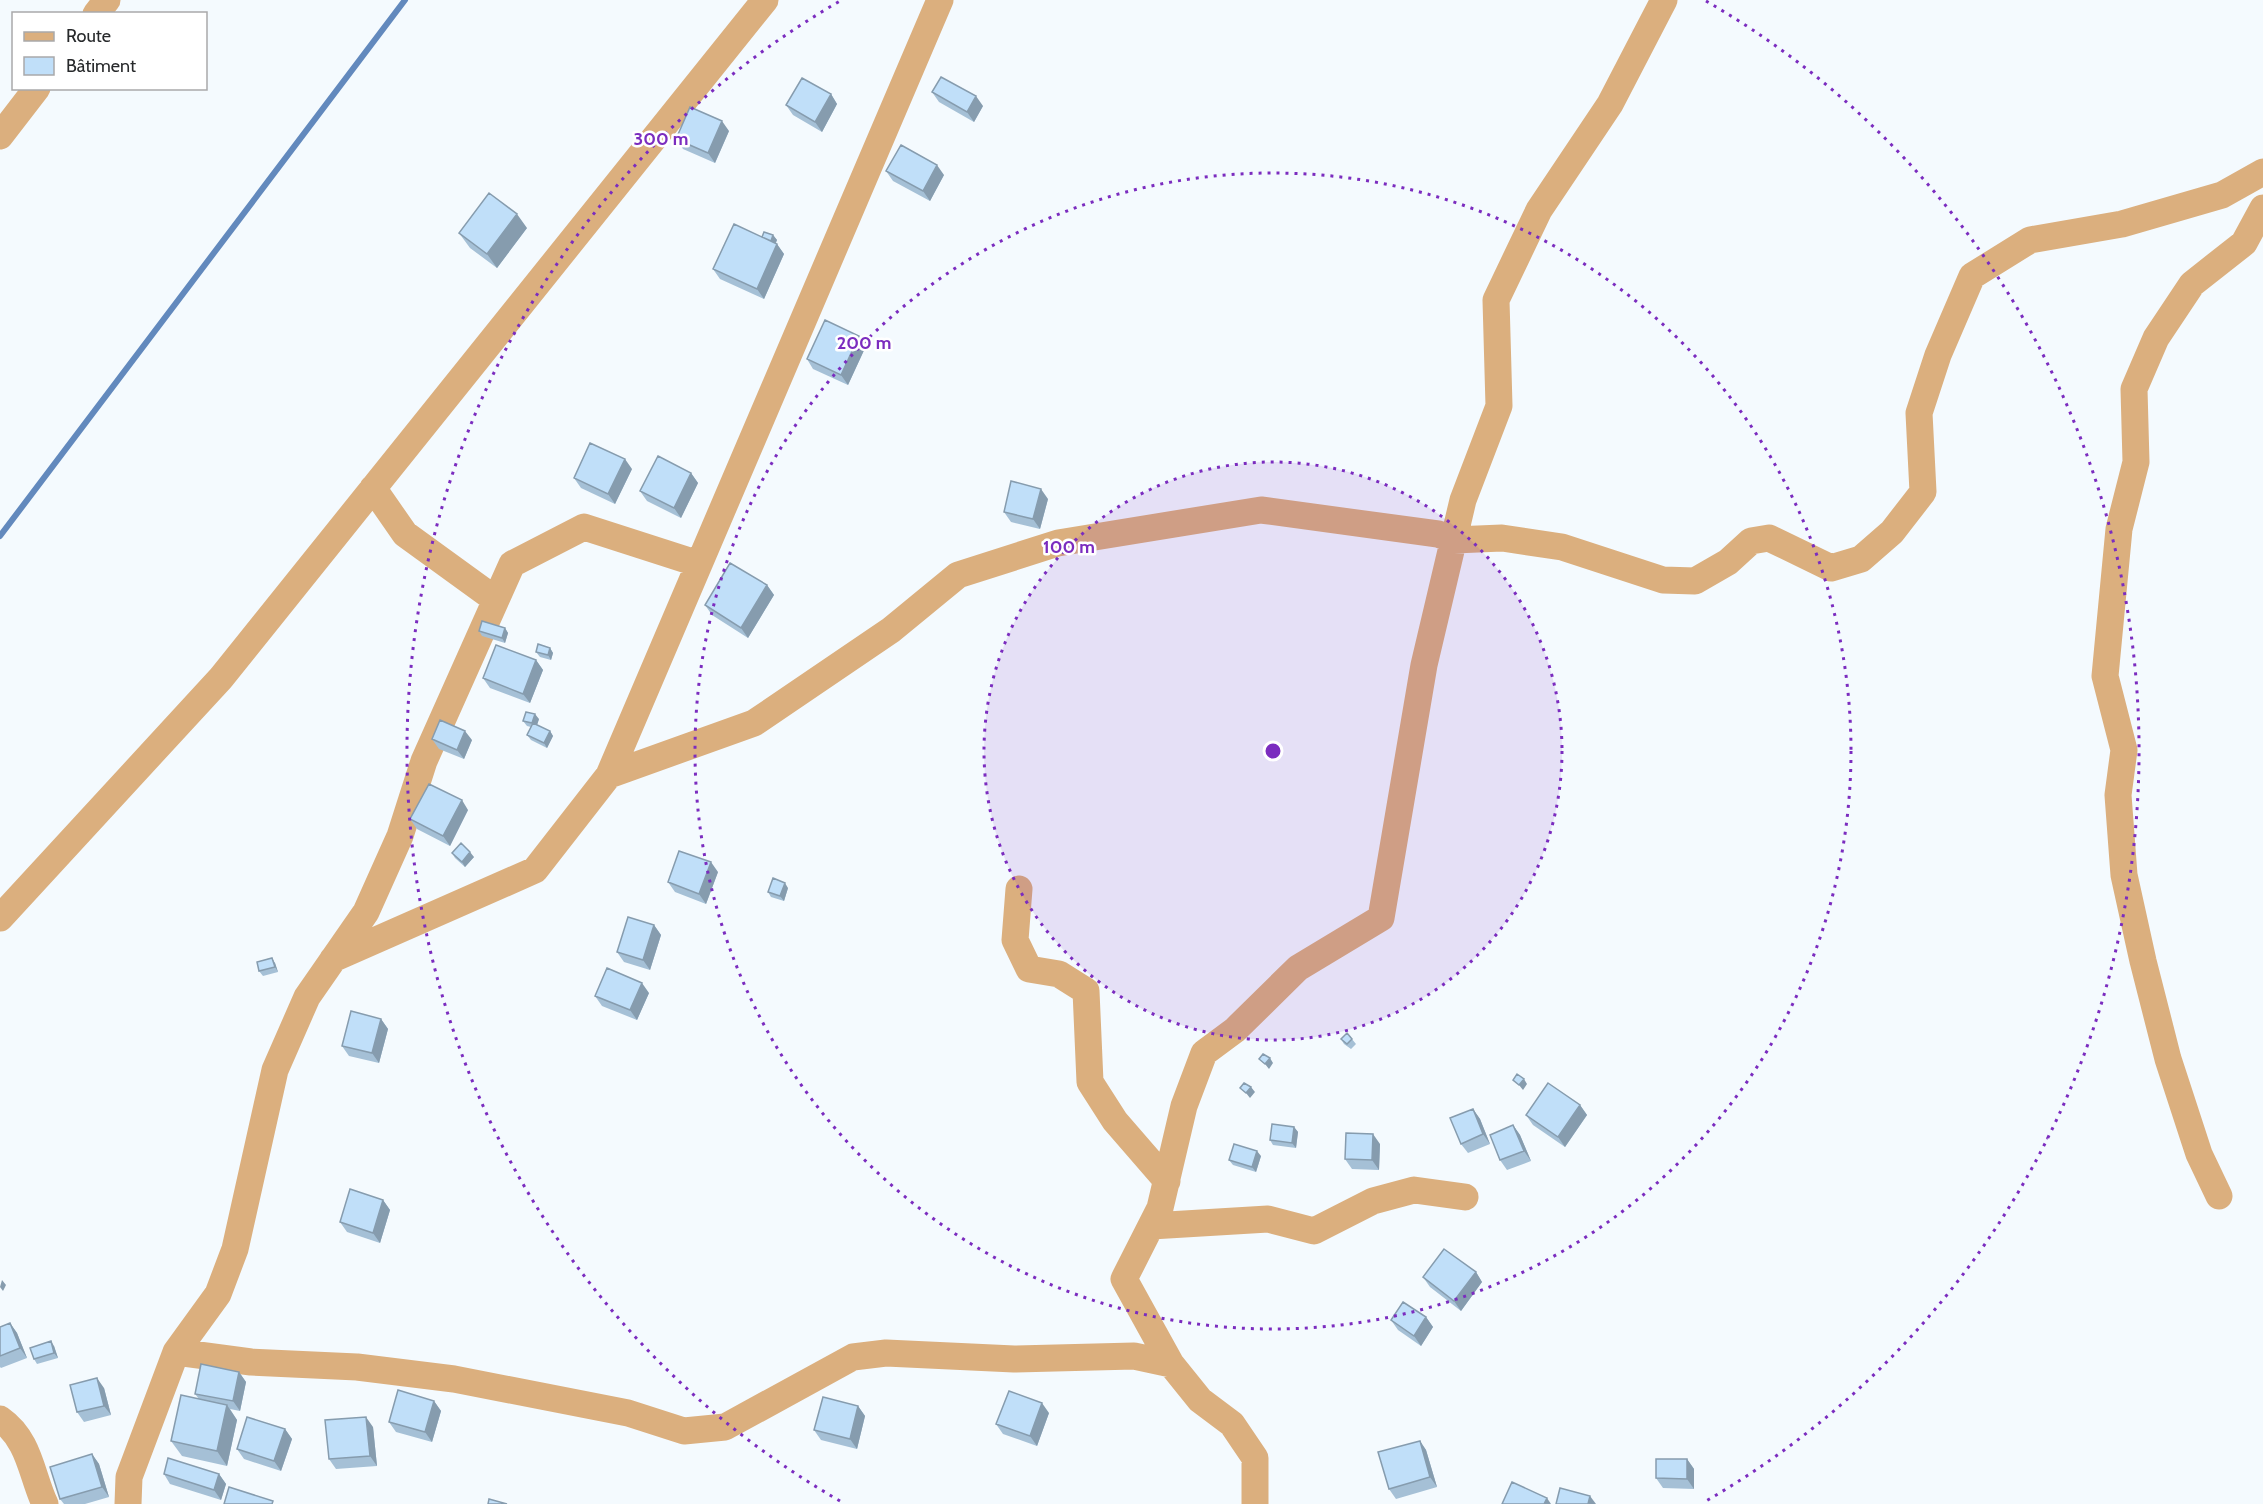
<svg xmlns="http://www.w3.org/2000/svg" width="2263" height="1504" font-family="Cabin,sans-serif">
<rect width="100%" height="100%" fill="#f4fafe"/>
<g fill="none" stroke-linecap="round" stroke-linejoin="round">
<path stroke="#6289bd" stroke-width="6" d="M0,536L405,0"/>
<path stroke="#dbaf7e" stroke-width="27" d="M96,14L107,0
M0,136L37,88
M373,488L405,534L496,600
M609,775L754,723L891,630L958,575L1058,543L1261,510L1438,534L1454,540L1502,538L1562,547L1663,580L1695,581L1728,562L1751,541L1769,538L1831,568L1861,559L1892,532L1923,492L1919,413L1938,355L1972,276L2030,240L2122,224L2222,195L2263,172
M1019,889L1015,940L1029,969L1059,974L1086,991L1090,1082L1115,1121L1167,1181
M0,918L221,678L765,0
M333,959L535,870L609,775L940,0
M2219,1196L2199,1154L2168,1059L2143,961L2124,875L2118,795L2124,750L2105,676L2119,529L2136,462L2134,389L2156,338L2192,284L2244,243L2263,208
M1151,1226L1268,1219L1314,1231L1373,1201L1414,1190L1465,1197
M176,1352L251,1362L357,1367L454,1379L628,1413L684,1431L725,1427L853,1357L886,1353L1014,1359L1134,1356L1171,1364
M0,1419C30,1440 31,1474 45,1504
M128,1504L129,1477L176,1352L218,1294L235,1249L275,1070L307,997L366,912L400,836L424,761L512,564L584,527L699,564
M1255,1504V1458L1232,1424L1200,1400L1171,1364L1124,1279L1160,1208L1184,1106L1204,1053L1235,1030L1298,968L1381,918L1424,665L1463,500L1499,406L1496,300L1539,210L1610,104L1664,0"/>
</g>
<path fill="#a5c0d6" d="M932,92L983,106L974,122L939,102Z
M831,94L837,104L822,132L793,115L786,105Z
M729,131L715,163L683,149L676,139Z
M886,171L944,175L930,201L893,181Z
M527,228L497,268L470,248L459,233Z
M773,235L777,240L776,243L784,254L764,299L720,279L713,269L762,237Z
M866,346L848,385L813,369L807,359Z
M632,469L615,504L581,488L574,478Z
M691,473L698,483L681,518L647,501L640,491Z
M1048,499L1040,529L1011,522L1004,512Z
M767,585L774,595L748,638L712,615L705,605Z
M505,628L508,633L505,643L482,636L479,631Z
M550,648L553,653L551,660L540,657L536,652Z
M536,660L543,670L530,703L490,688L483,678Z
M539,719L537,725L550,731L553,736L547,748L531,740L527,735L531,727L527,726L523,721Z
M432,739L472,740L464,759L439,749Z
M468,810L450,846L417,829L410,819Z
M452,853L474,857L465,867L455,858Z
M718,872L706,904L675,892L668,882Z
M788,888L784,901L771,897L768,892Z
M654,925L661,935L650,970L624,962L617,952Z
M275,963L278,972L263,976L259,971Z
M649,993L637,1020L602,1006L595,996Z
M381,1019L388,1029L379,1063L349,1056L342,1046Z
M1347,1033L1356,1044L1351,1049L1344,1044L1341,1039Z
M1580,1105L1587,1115L1565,1147L1533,1125L1526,1115Z
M1473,1109L1480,1119L1490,1144L1468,1153L1461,1144Z
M1513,1125L1520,1135L1531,1161L1507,1170L1500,1160Z
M1294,1127L1298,1132L1296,1148L1273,1145L1270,1140Z
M1380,1144L1379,1170L1352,1169L1345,1159Z
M1261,1156L1256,1172L1233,1165L1229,1160Z
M383,1200L390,1210L380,1243L347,1232L340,1222Z
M1476,1272L1482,1282L1461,1311L1430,1287L1423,1277Z
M1426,1317L1433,1327L1421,1346L1398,1330L1391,1320Z
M10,1323L17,1333L27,1358L1,1368L0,1367V1327Z
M54,1346L58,1358L37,1364L34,1359Z
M239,1372L246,1382L240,1411L230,1409L237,1420L227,1466L182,1456L171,1441L199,1399L195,1394Z
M104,1388L111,1415L84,1422L77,1412Z
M434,1401L441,1411L432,1442L396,1432L389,1422Z
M858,1406L865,1416L857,1449L821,1440L814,1430Z
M1049,1413L1037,1446L1003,1434L996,1424Z
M373,1427L377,1466L336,1469L329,1459Z
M285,1429L292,1439L281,1471L244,1459L237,1449Z
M1420,1441L1426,1450L1437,1487L1396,1499L1389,1489Z
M92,1454L99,1464L109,1497L85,1504H64L60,1499Z
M1687,1459L1694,1469V1489L1663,1488L1656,1478Z
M164,1474H219L226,1484L221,1500L170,1484Z"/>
<path fill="#869cae" d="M831,94L837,104L822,132L815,122Z
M976,96L983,106L974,122L967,112Z
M722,121L729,131L715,163L708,153Z
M937,165L944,175L930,201L923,191Z
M517,214L527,228L497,268L487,254Z
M773,235L777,240L774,246L771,241Z
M777,244L784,254L764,299L757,289Z
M859,336L866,346L848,385L841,375Z
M625,459L632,469L615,504L608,494Z
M691,473L698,483L681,518L674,508Z
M1041,489L1048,499L1040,529L1033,519Z
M767,585L774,595L748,638L741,628Z
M505,628L508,633L505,643L502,638Z
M550,648L553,653L551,660L548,655Z
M536,660L543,670L530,703L523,694Z
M535,714L539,719L536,728L532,723Z
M465,731L472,740L464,759L457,750Z
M550,731L553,736L547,748L544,743Z
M462,800L468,810L450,846L443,836Z
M470,852L474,857L465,867L462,862Z
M711,862L718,872L706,904L699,894Z
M785,883L788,888L784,901L780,896Z
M654,925L661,935L650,970L643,960Z
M272,958L275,963L278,972L275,967Z
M642,983L649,993L637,1020L630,1010Z
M381,1019L388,1029L379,1063L372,1053Z
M1270,1058L1273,1063L1269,1069L1265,1064Z
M1524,1079L1527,1084L1523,1090L1519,1085Z
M1251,1087L1255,1092L1250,1098L1246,1093Z
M1580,1105L1587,1115L1565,1147L1558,1137Z
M1473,1109L1480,1119L1490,1144L1483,1134Z
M1513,1125L1520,1135L1531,1161L1524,1151Z
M1294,1127L1298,1132L1296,1148L1292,1143Z
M1373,1134L1380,1144L1379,1170L1372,1160Z
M1257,1151L1261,1156L1256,1172L1252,1167Z
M383,1200L390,1210L380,1243L373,1233Z
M1476,1272L1482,1282L1461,1311L1454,1301Z
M2,1280L6,1285L3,1291L0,1287Z
M1426,1317L1433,1327L1421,1346L1414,1336Z
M10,1323L17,1333L27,1358L20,1348Z
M51,1341L54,1346L58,1358L54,1353Z
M239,1372L246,1382L240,1411L233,1401Z
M97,1378L104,1388L111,1415L104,1406Z
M434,1401L441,1411L432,1442L425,1432Z
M1042,1403L1049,1413L1037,1446L1030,1436Z
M227,1405L237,1420L227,1466L217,1451Z
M858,1406L865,1416L857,1449L850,1439Z
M366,1417L373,1427L377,1466L370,1456Z
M285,1429L292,1439L281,1471L274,1461Z
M1420,1441L1426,1450L1437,1487L1430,1477Z
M92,1454L99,1464L109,1497L102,1487Z
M1687,1459L1694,1469V1489L1687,1479Z
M219,1474L226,1484L221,1500L214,1490Z
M1590,1496L1596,1504H1588Z
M1547,1498L1551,1504H1544Z"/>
<path fill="#c0dff9" stroke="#869cae" stroke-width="1.5" d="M941,77L976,96L967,112L932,92Z
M802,78L831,94L815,122L786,105Z
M690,107L722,121L708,153L676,139Z
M901,145L937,165L923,191L886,171Z
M489,193L517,214L487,254L459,233Z
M734,224L777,244L757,289L713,269Z
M764,232L773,235L771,241L762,237Z
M825,320L859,336L841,375L807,359Z
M590,443L625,459L608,494L574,478Z
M658,456L691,473L674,508L640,491Z
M1011,481L1041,489L1033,519L1004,512Z
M730,563L767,585L741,628L705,605Z
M482,621L505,628L502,638L479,631Z
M538,644L550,648L548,655L536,652Z
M496,645L536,660L523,694L483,678Z
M526,712L535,714L532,723L523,721Z
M440,720L465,731L457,750L432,739Z
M533,723L550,731L544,743L527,735Z
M429,784L462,800L443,836L410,819Z
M461,843L470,852L462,862L452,853Z
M679,851L711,862L699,894L668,882Z
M773,878L785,883L780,896L768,892Z
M628,917L654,925L643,960L617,952Z
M272,958L275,967L259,971L257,962Z
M607,968L642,983L630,1010L595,996Z
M351,1011L381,1019L372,1053L342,1046Z
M1347,1033L1352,1039L1347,1044L1341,1039Z
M1263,1054L1270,1058L1265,1064L1259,1059Z
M1517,1074L1524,1079L1519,1085L1513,1080Z
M1244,1083L1251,1087L1246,1093L1240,1088Z
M1548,1083L1580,1105L1558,1137L1526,1115Z
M1473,1109L1483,1134L1461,1144L1450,1118Z
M1272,1124L1294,1127L1292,1143L1270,1140Z
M1513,1125L1524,1151L1500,1160L1490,1135Z
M1346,1133L1373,1134L1372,1160L1345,1159Z
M1234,1144L1257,1151L1252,1167L1229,1160Z
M350,1189L383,1200L373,1233L340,1222Z
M1444,1249L1476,1272L1454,1301L1423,1277Z
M1403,1302L1426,1317L1414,1336L1391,1320Z
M10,1323L20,1348L0,1356V1327Z
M51,1341L54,1353L34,1359L30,1348Z
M201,1364L239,1372L233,1401L195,1394Z
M97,1378L104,1406L77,1412L70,1385Z
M398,1390L434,1401L425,1432L389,1422Z
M1009,1391L1042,1403L1030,1436L996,1424Z
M181,1395L227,1405L217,1451L171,1441Z
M823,1397L858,1406L850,1439L814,1430Z
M247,1417L285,1429L274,1461L237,1449Z
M366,1417L370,1456L329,1459L325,1420Z
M1420,1441L1430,1477L1389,1489L1378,1452Z
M92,1454L102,1487L60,1499L50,1467Z
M168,1458L219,1474L214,1490L164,1474Z
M1656,1459H1687V1479L1656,1478Z
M1512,1482L1547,1498L1544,1504H1502Z
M229,1487L273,1501L272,1504H224Z
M1560,1488L1590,1496L1588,1504H1556Z
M489,1499L507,1504H488Z"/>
<circle cx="1273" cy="751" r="289" fill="#7b2cbf" fill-opacity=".12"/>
<g fill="none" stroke="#7b2cbf" stroke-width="3" stroke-dasharray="3 6">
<circle cx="1273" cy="751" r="289"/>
<circle cx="1273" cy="751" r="578"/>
<path d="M840 1501A866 866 0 0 1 840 1M1706 1A866 866 0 0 1 1706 1501"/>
</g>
<circle cx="1273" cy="751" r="9" fill="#7b2cbf" stroke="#fff" stroke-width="3"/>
<g font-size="18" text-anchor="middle" font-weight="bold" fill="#7b2cbf" stroke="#fff" stroke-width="5" stroke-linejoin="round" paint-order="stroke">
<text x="661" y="145">300 m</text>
<text x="864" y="349">200 m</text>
<text x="1069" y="553">100 m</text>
</g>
<rect x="12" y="12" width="195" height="78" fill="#ffffff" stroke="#a9a9aa" stroke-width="1.5"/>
<rect x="24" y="32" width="30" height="9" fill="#dbaf7e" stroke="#a9a9aa" stroke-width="1.5"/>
<text x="66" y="42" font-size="18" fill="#27292b">Route</text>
<rect x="24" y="57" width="30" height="18" fill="#c0dff9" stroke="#a9a9aa" stroke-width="1.5"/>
<text x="66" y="72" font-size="18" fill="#27292b">Bâtiment</text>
</svg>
